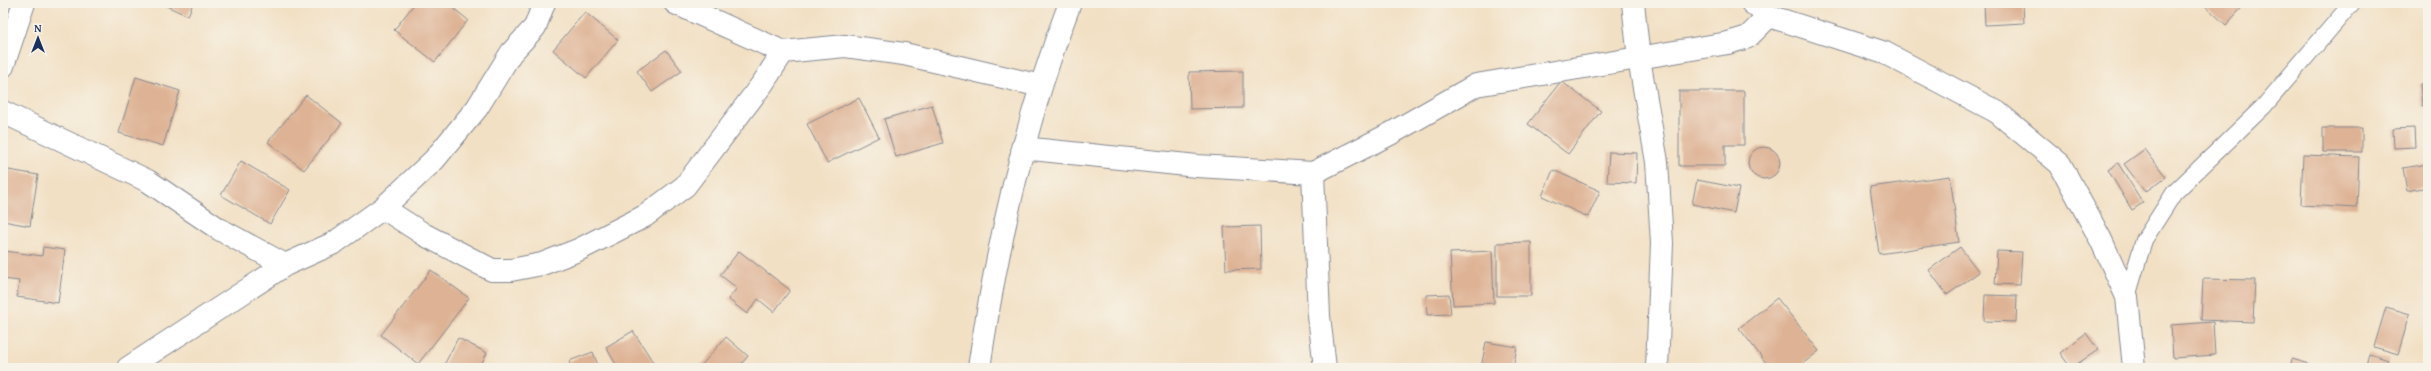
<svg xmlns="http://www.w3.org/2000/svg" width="2431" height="371" font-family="'Gentium Book Plus',serif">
<rect width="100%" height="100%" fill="#f7f3e8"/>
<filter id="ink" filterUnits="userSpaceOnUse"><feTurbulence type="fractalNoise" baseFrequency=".025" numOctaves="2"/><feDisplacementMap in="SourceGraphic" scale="8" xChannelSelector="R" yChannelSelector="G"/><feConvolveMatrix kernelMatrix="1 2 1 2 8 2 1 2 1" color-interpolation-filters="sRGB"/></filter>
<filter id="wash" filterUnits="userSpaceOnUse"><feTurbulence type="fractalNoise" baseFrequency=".012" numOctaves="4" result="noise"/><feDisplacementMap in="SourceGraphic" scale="16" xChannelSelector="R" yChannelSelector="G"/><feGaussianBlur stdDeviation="0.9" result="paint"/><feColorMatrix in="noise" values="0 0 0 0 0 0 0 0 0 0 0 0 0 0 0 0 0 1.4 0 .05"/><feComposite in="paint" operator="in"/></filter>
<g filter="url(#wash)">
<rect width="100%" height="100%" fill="#f2e0c4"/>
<g id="blocks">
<path fill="#deb294" d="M160,3H193L188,16Z
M415,3H447L468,20L435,62L394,30Z
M1984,3H2023L2024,23L1985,25Z
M2202,3H2246L2226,25Z
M585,12L618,40L586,78L553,50Z
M666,50L682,71L652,92L637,71Z
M1243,71V108L1190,109L1189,72Z
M136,77L180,91L163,146L119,133Z
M1561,81L1601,111L1568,154L1528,124Z
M2428,83V105L2422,106L2420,84Z
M1679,91H1744V145H1725V166H1679Z
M306,95L342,123L304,170L268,142Z
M859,98L879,137L827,163L807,124Z
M932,105L943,143L896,157L884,119Z
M2323,128H2362V152H2323Z
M2414,128L2415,147L2394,148L2393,129Z
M1748 163a16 16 0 1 1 32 0a16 16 0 1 1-32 0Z
M2145,149L2166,177L2145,192L2124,164Z
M1609,152L1637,153L1636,183L1607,182Z
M2303,155L2359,157L2357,208L2301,205Z
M241,161L290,190L270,224L221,195Z
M2118,163L2143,203L2132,210L2108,170Z
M2428,164V187L2407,191L2403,168Z
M3,169L38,175L30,226L3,221Z
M1553,170L1600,191L1588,217L1542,196Z
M1950,176L1959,242L1879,254L1870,187Z
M1697,180L1739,188L1734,213L1692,204Z
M1260,226L1261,269L1226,270L1224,227Z
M1531,242V296H1497V243Z
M43,247L65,250L58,303L17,297L19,281L3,279L5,251L42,256Z
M1960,247L1979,272L1947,295L1929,270Z
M739,251L790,290L774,312L758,299L747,314L728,299L737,288L720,275Z
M1492,251L1494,303L1453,305L1450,253Z
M1997,251L2022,252L2020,285L1995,284Z
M431,270L469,298L418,364L381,335Z
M2203,279L2255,280L2253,322L2201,320Z
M1449,294L1451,314L1427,315L1426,295Z
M1985,295L2017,296L2016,322L1984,321Z
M1777,298L1819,351L1797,368H1770L1739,328Z
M2386,307L2410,314L2398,354L2374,347Z
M2213,322L2215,355L2173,358L2171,325Z
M633,331L657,368H618L606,347Z
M2086,333L2098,350L2071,368L2060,353Z
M726,337L748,356L738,368H699Z
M458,338L487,353L479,368H450L444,365Z
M1486,342L1517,347L1513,368H1481Z
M593,352L599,368H571L569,361Z
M2369,354L2389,360L2386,368H2365Z
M2292,359L2324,368H2290Z"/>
</g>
</g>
<g filter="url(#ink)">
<use href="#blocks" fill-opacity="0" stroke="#868891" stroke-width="1"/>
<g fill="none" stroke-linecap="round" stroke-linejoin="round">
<defs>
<path id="service" d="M2127,297L2144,240L2174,193L2264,106L2352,3"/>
<path id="minor" d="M675,3L783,52L845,46L904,54L1041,86
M1633,3L1639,59L1657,162L1662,243L1657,368
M1752,3L1769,16L1885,53L1997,112L2060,164L2101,240L2127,297L2134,368
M3,66L24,3
M3,112L148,181L219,229L285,265
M1022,148L1197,166L1313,173L1319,316L1325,368
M1313,173L1390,134L1476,85L1728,43L1748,37L1769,16
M383,208L425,235L492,270H511L542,264L578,250L645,216L685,186L763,83L783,52
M128,368L285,265L334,243L383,208L434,160L477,108L511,53L535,27L544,3
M979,368C997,244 1025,120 1070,3"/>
</defs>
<use href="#service" stroke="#868891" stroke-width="18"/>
<use href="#minor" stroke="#868891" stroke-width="24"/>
<use href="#service" stroke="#fff" stroke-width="16"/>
<use href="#minor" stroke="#fff" stroke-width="22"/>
</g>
</g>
<rect width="2431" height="371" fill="none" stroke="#f7f3e8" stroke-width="16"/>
<g transform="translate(38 38)" stroke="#f7f3e8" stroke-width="3" paint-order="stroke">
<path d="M0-3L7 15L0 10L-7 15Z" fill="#1b2f5e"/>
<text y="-6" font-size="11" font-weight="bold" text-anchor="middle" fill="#1b2f5e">N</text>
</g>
</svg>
